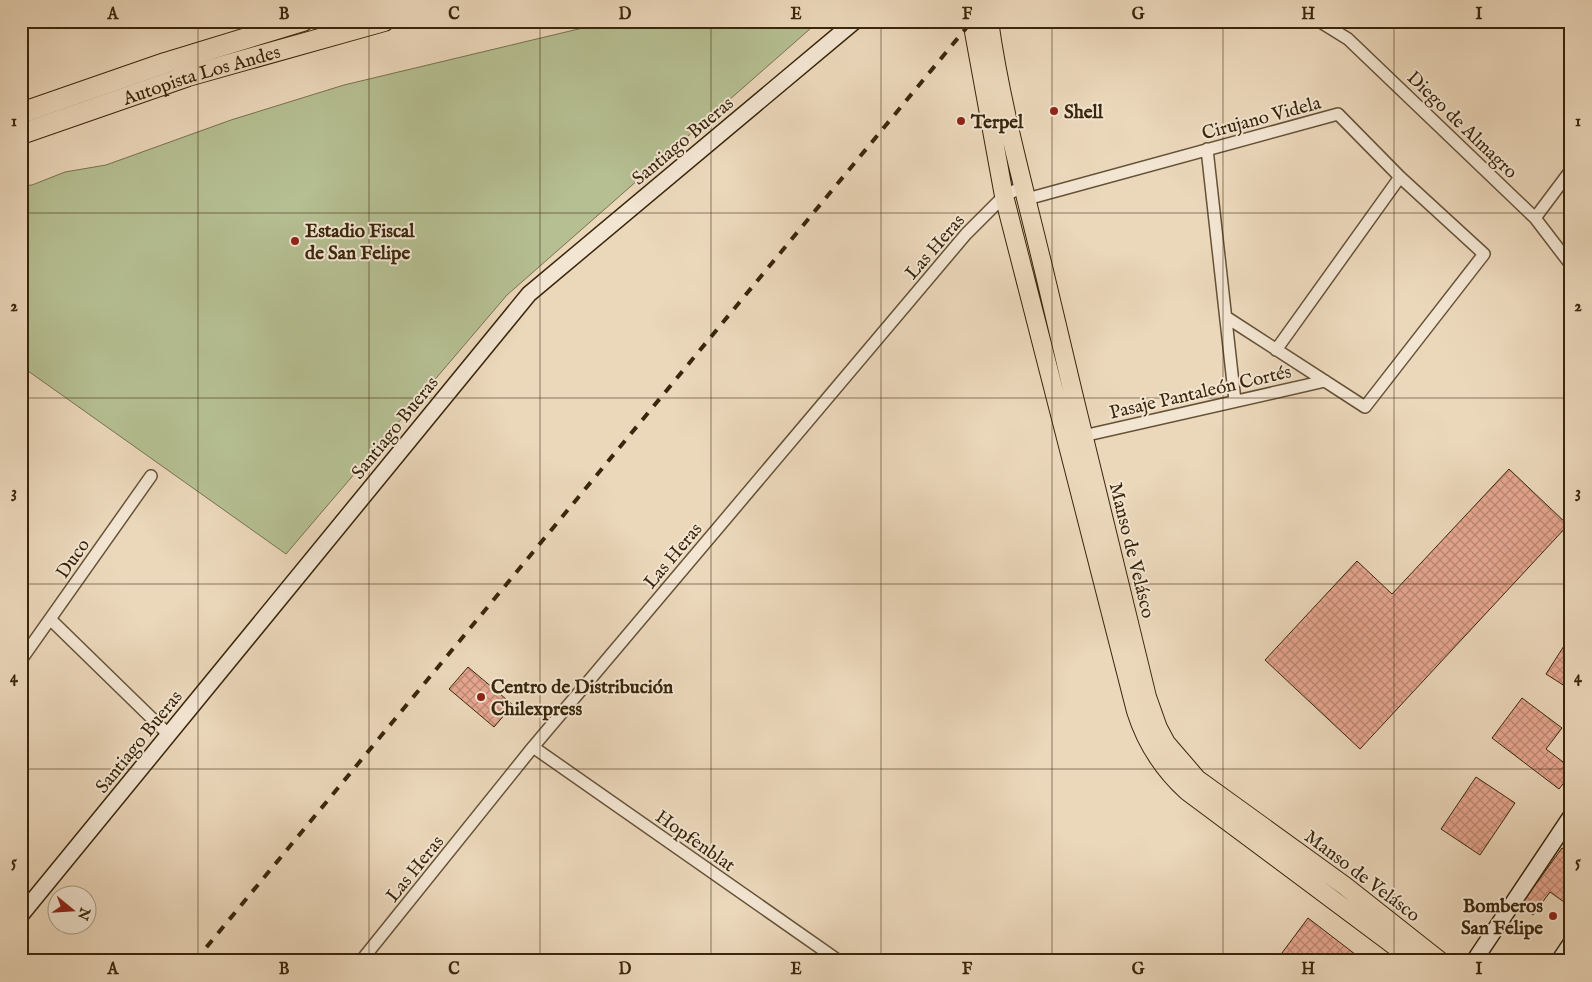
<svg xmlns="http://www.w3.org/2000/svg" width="1592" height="982" font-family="'IM FELL English',serif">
<defs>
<pattern id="building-cross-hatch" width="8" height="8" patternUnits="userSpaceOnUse" patternTransform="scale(1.25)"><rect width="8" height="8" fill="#e6a690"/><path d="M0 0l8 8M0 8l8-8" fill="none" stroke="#bb8774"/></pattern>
</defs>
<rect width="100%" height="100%" fill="#ebd7ba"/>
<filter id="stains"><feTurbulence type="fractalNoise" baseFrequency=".004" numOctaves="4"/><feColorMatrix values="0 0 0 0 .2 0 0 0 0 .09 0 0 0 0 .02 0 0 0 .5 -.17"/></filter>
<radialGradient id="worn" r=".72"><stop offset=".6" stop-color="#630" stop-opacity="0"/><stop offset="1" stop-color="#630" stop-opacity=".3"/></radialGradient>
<path fill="#b5bf92" stroke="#78724e" d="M612,21H819L507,295L286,554L21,366V186L32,185L65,172L106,165L231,120L344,85Z"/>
<path fill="url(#building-cross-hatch)" stroke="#3a260b" d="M1509,469L1568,525L1360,749L1265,660L1357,561L1392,594Z
M1571,635V690L1546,674Z
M468,667L513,705L494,727L449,689Z
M1522,698L1562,728L1546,749L1571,768V774L1559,789L1492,738Z
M1476,777L1515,803L1480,855L1441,829Z
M1562,848L1571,854V907L1550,892L1533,915L1520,906Z
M1308,918L1364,961H1276Z"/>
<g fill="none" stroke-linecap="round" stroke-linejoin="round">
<defs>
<path id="street" d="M1319,21L1348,39L1535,218L1571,265
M1207,149L1235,401
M1027,199L1338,114L1400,177L1484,254L1365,407L1226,317
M1535,218L1571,170
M1276,350L1400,177
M1083,436L1325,381
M50,619L169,735
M21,660L151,476
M533,747L839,961
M361,961L533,747L966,234L1004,196L1024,186"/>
<path id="secondary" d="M21,915L529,294L855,21
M1474,961L1571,816
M1559,961L1571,943"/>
<path id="primary" d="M972,21L1004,196L1136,711C1146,743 1162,768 1187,791L1415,961
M989,21C1001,107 1025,191 1045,275C1078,416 1113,557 1147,697L1158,728L1166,743L1197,779L1345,886L1440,961"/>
<g id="highway">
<path d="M21,113L165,63L303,21"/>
<path id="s1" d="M21,134L188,76L384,21"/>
</g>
</defs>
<use href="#street" stroke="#665237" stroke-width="14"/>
<use href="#secondary" stroke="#3a260b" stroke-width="18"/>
<use href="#primary" stroke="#3a260b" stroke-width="20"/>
<use href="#highway" stroke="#3a260b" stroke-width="22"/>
<use href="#street" stroke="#f2e5d2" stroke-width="11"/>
<use href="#secondary" stroke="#f2e5d2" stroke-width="15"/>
<use href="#primary" stroke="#ebd7ba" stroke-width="18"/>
<use href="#highway" stroke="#ebd7ba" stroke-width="20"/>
<path stroke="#3a260b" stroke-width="4" stroke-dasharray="9 9" stroke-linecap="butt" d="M195,961L972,21"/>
</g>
<path fill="none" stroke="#3a260b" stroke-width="1" stroke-opacity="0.55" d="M198,21V961M369,21V961M540,21V961M711,21V961M881,21V961M1052,21V961M1223,21V961M1394,21V961M21,213H1571M21,398H1571M21,584H1571M21,769H1571"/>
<g fill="#8f2418" stroke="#f2e5d2" stroke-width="2">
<circle cx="1054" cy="111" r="5"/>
<circle cx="961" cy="121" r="5"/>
<circle cx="295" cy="241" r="5"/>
<circle cx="481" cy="697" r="5"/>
<circle cx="1553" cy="916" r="5"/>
</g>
<g text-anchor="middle" stroke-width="4" stroke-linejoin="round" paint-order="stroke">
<g font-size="19" fill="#3a260b" stroke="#f2e5d2">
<text dy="7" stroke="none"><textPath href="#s1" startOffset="190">Autopista Los Andes</textPath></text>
<text transform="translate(1261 117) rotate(-15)" y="7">Cirujano Videla</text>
<text transform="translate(1463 124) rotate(44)" y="7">Diego de Almagro</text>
<text transform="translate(682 140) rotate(-40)" y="7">Santiago Bueras</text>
<text transform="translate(934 246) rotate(-49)" y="7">Las Heras</text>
<text transform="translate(1200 391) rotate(-13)" y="7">Pasaje Pantaleón Cortés</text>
<text transform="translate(394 427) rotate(-51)" y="7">Santiago Bueras</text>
<text transform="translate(1133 550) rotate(76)" y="7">Manso de Velásco</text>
<text transform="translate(672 555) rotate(-50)" y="7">Las Heras</text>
<text transform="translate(72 558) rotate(-55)" y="7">Duco</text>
<text transform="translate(138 741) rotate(-51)" y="7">Santiago Bueras</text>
<text transform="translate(696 840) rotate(35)" y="7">Hopfenblat</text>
<text transform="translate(414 868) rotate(-51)" y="7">Las Heras</text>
<text transform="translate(1363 875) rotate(37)" y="7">Manso de Velásco</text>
</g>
<g font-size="19" font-weight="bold" fill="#3a260b" stroke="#f2e5d2" text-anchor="start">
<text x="1064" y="118">Shell</text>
<text x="971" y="128">Terpel</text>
<text x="305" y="237">Estadio Fiscal<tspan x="305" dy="22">de San Felipe</tspan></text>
<text x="491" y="693">Centro de Distribución<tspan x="491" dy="22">Chilexpress</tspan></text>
<text x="1543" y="912" text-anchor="end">Bomberos<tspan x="1543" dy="22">San Felipe</tspan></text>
</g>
</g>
<rect width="1592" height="982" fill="none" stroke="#ebd7ba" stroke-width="55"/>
<g transform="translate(72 910) rotate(108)"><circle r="24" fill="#f2e5d2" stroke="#a89982"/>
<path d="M0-4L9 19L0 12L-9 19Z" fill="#8f2418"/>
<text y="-8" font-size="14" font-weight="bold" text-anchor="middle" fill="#3a260b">N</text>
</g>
<rect x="28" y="28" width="1536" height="926" fill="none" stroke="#3a260b" stroke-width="2"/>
<g font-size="16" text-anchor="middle" font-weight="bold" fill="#3a260b">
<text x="113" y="19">A</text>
<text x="284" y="19">B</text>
<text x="454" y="19">C</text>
<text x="625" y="19">D</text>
<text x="796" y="19">E</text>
<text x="967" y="19">F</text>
<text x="1138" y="19">G</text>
<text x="1308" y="19">H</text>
<text x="1479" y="19">I</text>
<text x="14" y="126">1</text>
<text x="1578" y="126">1</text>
<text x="14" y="311">2</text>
<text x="1578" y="311">2</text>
<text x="14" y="497">3</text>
<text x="1578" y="497">3</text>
<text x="14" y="682">4</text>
<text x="1578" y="682">4</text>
<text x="14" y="867">5</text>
<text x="1578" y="867">5</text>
<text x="113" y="974">A</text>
<text x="284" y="974">B</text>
<text x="454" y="974">C</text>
<text x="625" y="974">D</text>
<text x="796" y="974">E</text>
<text x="967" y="974">F</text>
<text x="1138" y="974">G</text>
<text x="1308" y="974">H</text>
<text x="1479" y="974">I</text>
</g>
<rect width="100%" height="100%" filter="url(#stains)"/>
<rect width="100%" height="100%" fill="url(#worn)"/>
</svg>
